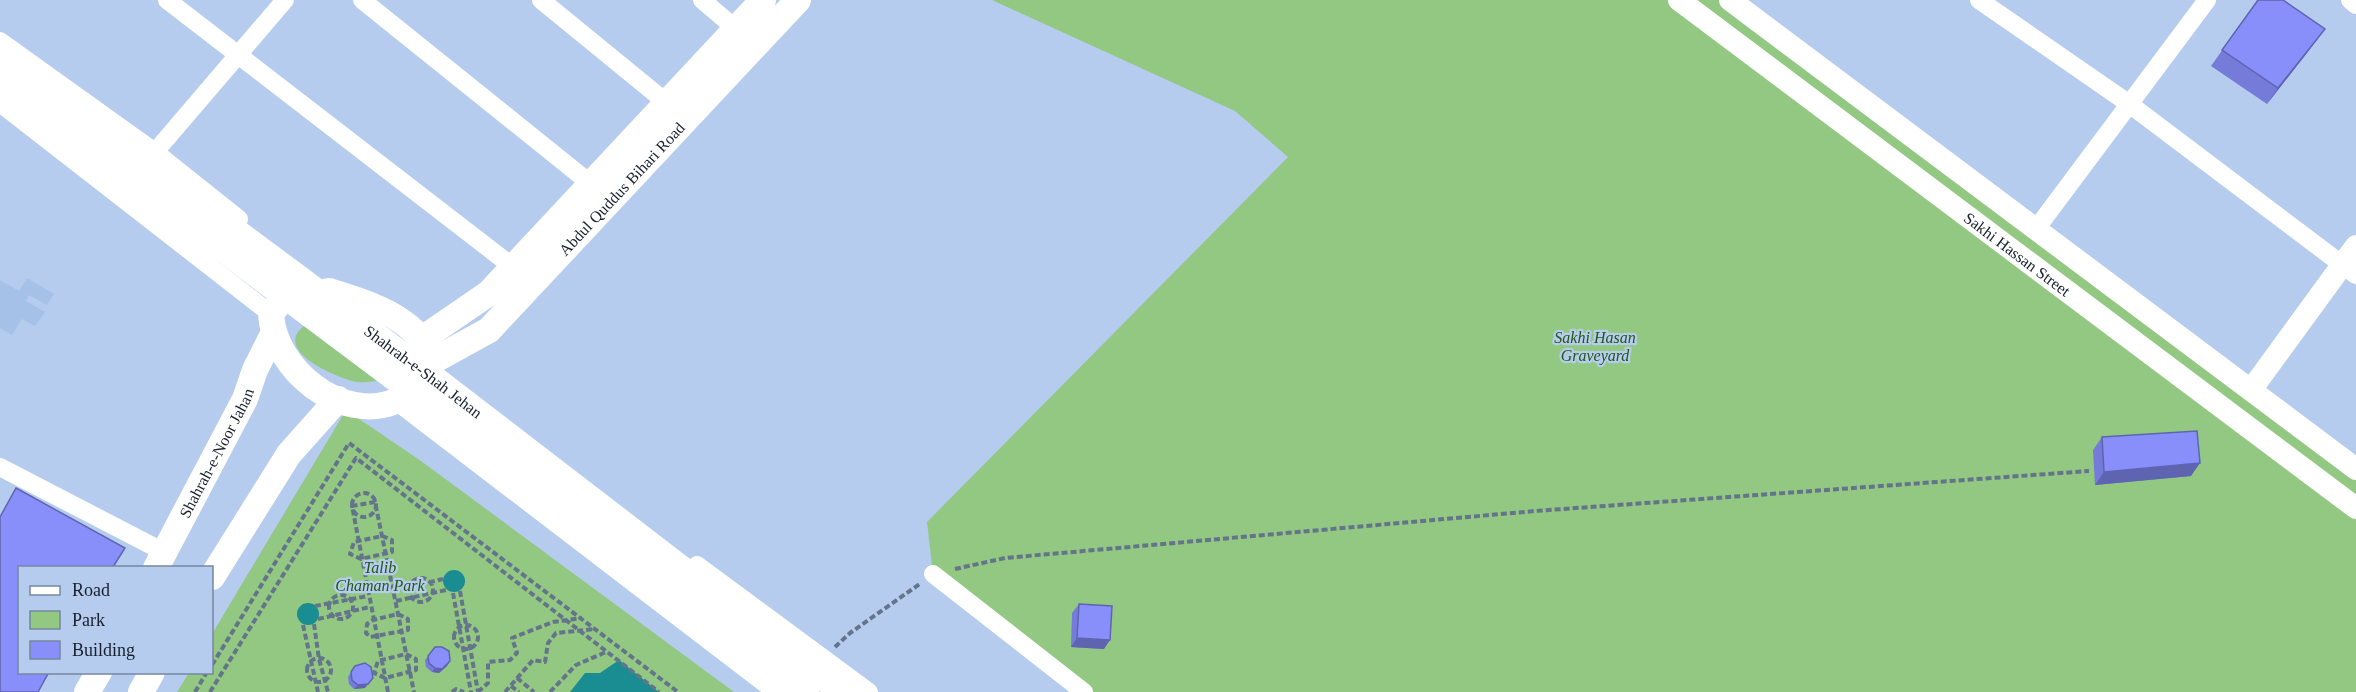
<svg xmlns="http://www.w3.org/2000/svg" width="2356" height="692" font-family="Georgia,serif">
<rect width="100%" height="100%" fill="#b5ccee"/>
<path fill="#a6c1e8" d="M27,278L54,294L47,305L29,295L26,301L45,312L35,326L22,319L12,335L0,328V280L19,291Z"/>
<path fill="#92c881" d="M992,0H1730L2356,469V692H1092L933,574L927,522L1288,157L1235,111Z
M304,326L385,379C376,381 366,383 357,382C337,378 272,351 304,326Z
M346,410L421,461L734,692H177L189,673L212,672V634Z"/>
<path fill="#198d91" d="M443 581a11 11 0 1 1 22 0a11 11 0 1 1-22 0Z
M297 614a11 11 0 1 1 22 0a11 11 0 1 1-22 0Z
M619,660L659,692H570L585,673H600Z"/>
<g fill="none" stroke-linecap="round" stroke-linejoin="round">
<path stroke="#64748b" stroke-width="4" stroke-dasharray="6 3" stroke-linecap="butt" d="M352 505a12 12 0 1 1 24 0a12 12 0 1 1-24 0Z
M382,536L392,540V552L361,559L350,554L354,542Z
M955,569L1005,558L1535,511L2089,471
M409 590a12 12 0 1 1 24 0a12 12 0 1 1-24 0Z
M394,591L443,579
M460,591L478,692
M453,593L471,692
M329 607a12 12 0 1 1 24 0a12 12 0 1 1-24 0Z
M396,601L446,590
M315,606L368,596
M398,614L408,619V630L370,637L366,633L367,624L373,620Z
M318,619L370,607
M314,624L319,659L328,692
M303,625L318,692
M454 637a12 12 0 1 1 24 0a12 12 0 1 1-24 0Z
M835,647L850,633L921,583
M406,654L416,659V670L385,678L374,673L378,661Z
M307 670a12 12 0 1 1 24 0a12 12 0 1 1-24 0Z
M212,665L349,443L678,692
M517,678L534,692
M511,686L519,692
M195,692L207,672
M210,692L356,458L659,692
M388,692L352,506L375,502L414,692
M452,692L456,689L464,692
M478,692L488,683V662L510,660L517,653L512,638L553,622L582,618
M505,692L533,660L545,662L548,643L556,633L595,629
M550,692L576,665L606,652"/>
<path stroke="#fff" stroke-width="18" d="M167,0L513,267
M362,0L591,184
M541,0L667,103
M702,0L736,29
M1979,0L2128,103L2356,275
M2350,0L2356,5
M0,41L155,152L239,219
M0,103L271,314
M155,152L285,0
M2036,229L2207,0
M396,401L776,692
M0,467L164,552
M697,565L869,692
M933,574L1084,692"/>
<g stroke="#fff" stroke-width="22">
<path id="s1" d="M1679,0L2356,508"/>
<path d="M1730,0L2356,469"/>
<path d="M2251,390L2356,246"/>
</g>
<g stroke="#fff" stroke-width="26">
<path id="s2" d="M0,56L441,384L842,692"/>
<path d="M0,82L611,540L806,692"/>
<path d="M329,291C368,303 433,322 431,372C421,383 411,395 396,401C341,424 274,369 271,314L283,298Z"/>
<path d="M422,339L489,293L763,0"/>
<path id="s3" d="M431,362L489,330L798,0"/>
<path id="s4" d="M156,568L245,399L255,370L273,334"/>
<path d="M212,577L289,454L338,399"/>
<path d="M87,692L99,672"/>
<path d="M141,692L152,672"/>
</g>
</g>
<path fill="#757bd8" d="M2258,0L2313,45L2267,104L2211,66Z
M2102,437L2191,476L2095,485L2093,450Z
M1079,604L1104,649L1071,647L1072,613Z
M435,647L450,661L447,666L439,673L432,672L426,667L425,660Z
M355,666L365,688L354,689L349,684L348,677Z"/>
<path fill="#5f64b0" d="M2325,29L2313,45L2267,104L2278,88Z
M2200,463L2191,476L2095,485L2104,472Z
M1077,638L1110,640L1104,649L1071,647Z
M450,661L447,666L439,673L432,672L435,668Z
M370,682L365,688L354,689L358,685Z"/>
<path fill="#888ffb" stroke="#5f64b0" stroke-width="1.5" d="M2258,0H2283L2325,29L2278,88L2222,50Z
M2197,431L2200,463L2104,472L2102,437Z
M16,488L125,548L113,567H20V672H49L38,692H0V517Z
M1079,604L1112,606L1110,640L1077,638Z
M435,647H442L449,651L450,661L442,669L435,668L429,663L428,656Z
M365,663L371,667L373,678L368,684L358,685L352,680L351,672L355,666Z"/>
<g text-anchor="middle" stroke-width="4.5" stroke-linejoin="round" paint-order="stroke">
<g font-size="16" fill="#171f2c" stroke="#b5ccee">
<text dy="6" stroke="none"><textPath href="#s3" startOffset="260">Abdul Quddus Bihari Road</textPath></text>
<text dy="6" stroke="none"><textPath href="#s1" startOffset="423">Sakhi Hassan Street</textPath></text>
<text dy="6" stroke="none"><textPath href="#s2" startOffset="528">Shahrah-e-Shah Jehan</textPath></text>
<text dy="6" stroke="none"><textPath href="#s4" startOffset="130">Shahrah-e-Noor Jahan</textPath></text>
</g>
<g font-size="16" font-style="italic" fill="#245610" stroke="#b5ccee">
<text x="1595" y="343">Sakhi Hasan<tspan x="1595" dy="18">Graveyard</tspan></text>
<text x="380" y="573">Talib<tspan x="380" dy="18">Chaman Park</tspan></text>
</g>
</g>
<rect x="18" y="566" width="195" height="108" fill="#b5ccee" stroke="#7687a0" stroke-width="1.5"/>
<rect x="30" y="586" width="30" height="9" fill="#ffffff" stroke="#7687a0" stroke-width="1.5"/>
<text x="72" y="596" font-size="18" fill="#171f2c">Road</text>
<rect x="30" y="611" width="30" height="18" fill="#92c881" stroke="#7687a0" stroke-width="1.5"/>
<text x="72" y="626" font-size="18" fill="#171f2c">Park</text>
<rect x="30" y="641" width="30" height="18" fill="#888ffb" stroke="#7687a0" stroke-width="1.5"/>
<text x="72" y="656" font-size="18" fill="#171f2c">Building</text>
</svg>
